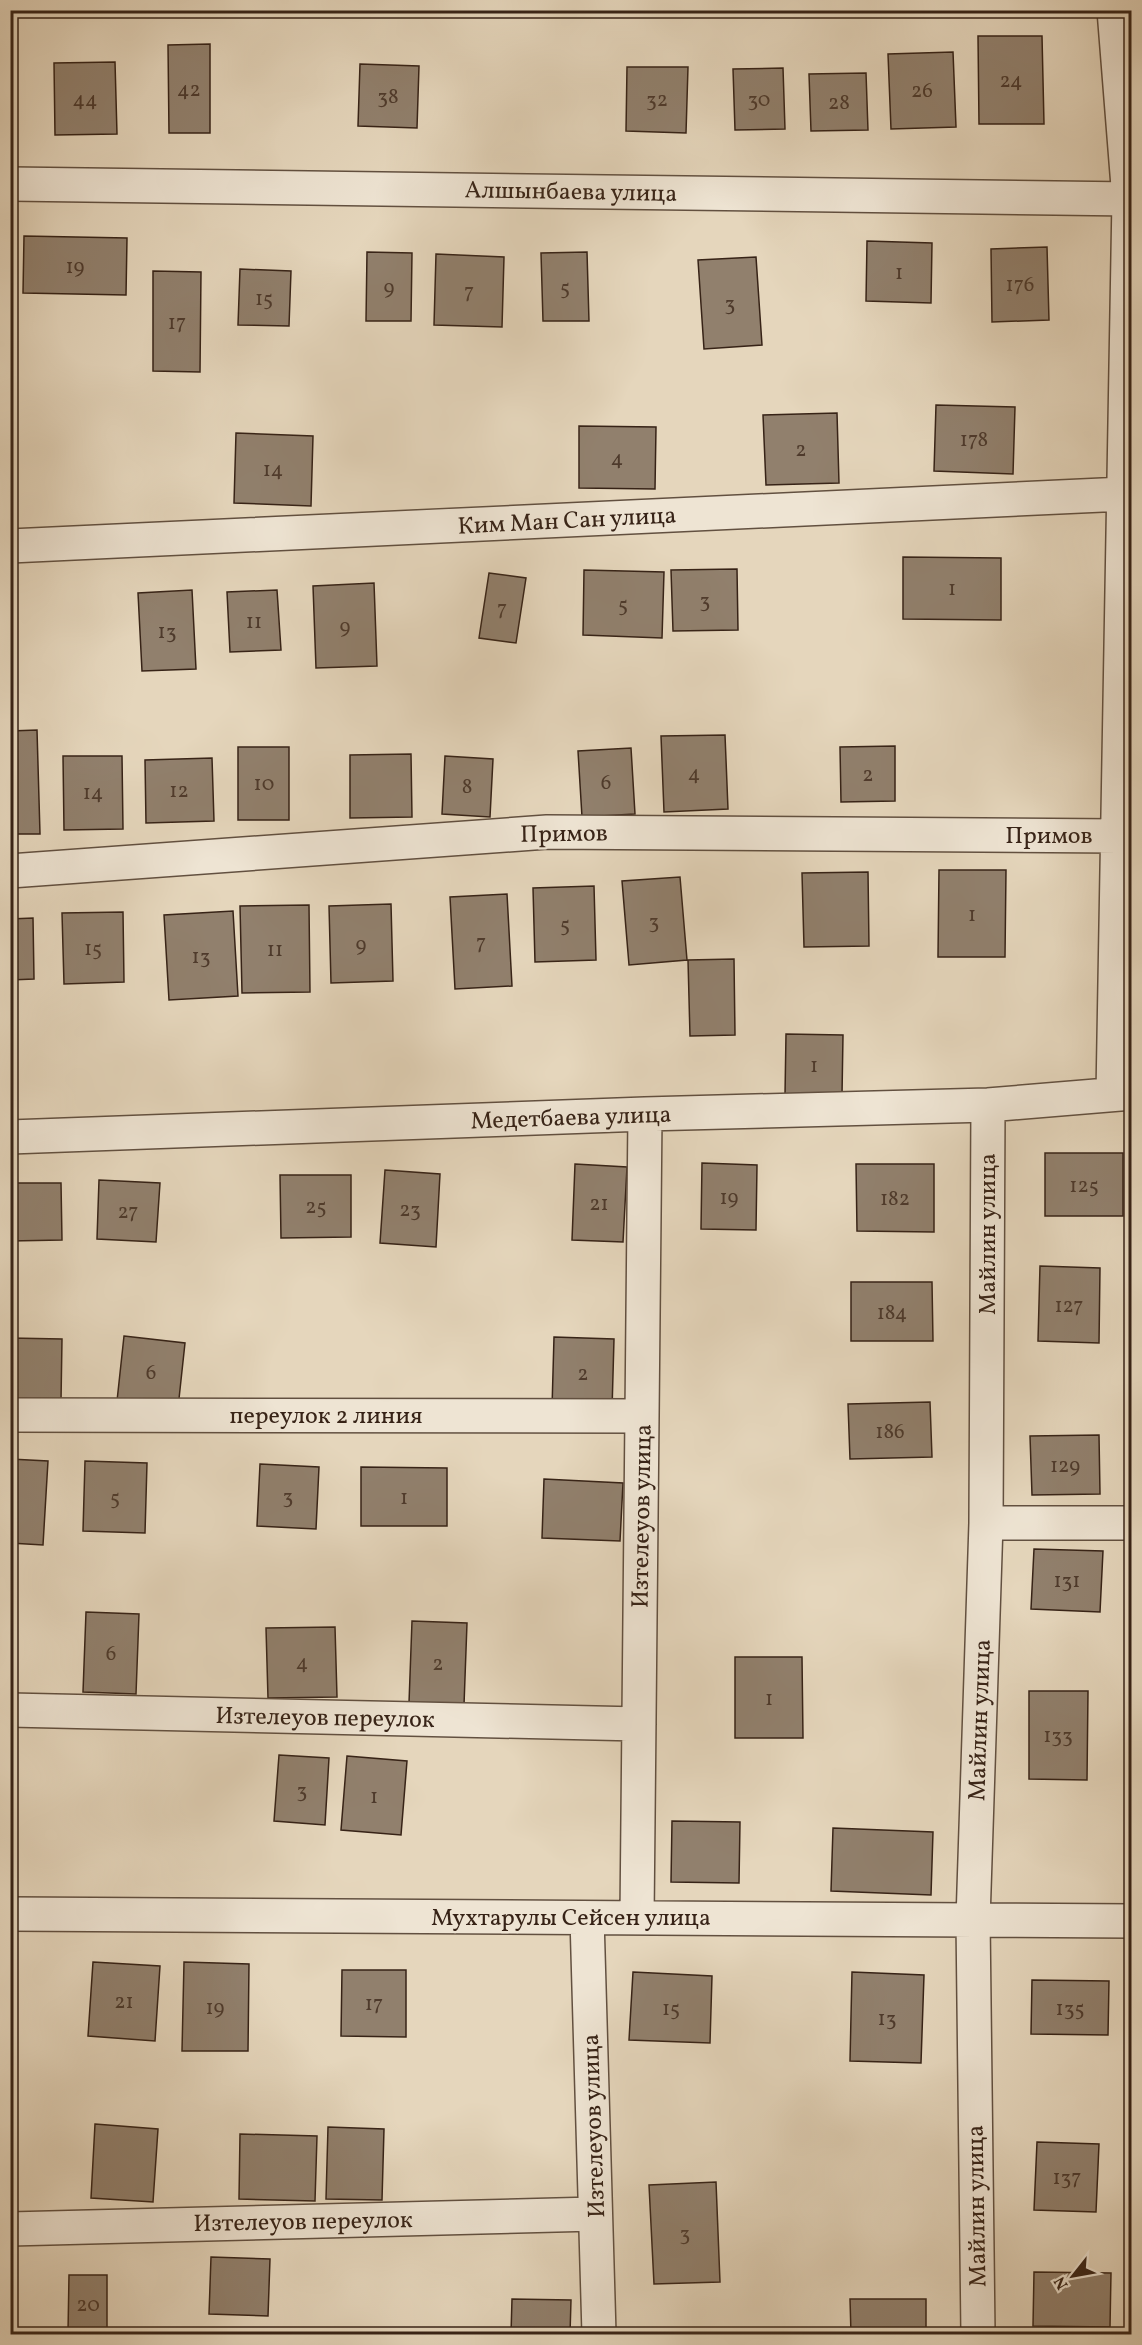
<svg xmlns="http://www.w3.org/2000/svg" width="1142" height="2345" font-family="Vollkorn,serif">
<rect width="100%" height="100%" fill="#e5d6bc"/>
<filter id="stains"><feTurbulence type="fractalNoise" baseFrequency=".00333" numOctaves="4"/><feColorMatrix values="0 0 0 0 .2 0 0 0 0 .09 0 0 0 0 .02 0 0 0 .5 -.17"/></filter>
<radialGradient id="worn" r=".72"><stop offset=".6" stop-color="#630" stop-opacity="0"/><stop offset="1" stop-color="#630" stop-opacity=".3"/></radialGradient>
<path fill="#91806d" stroke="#372317" stroke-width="1.5" d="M978,36H1042L1044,124H979Z
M210,44V133H169L168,45Z
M953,52L956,127L891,129L888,54Z
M115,62L117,134L55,135L54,63Z
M360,64L419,66L417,128L358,126Z
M627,67H688L686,133L626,131Z
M783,68L785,129L735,130L733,69Z
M866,73L868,130L811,131L809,74Z
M24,236L127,238L126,295L23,293Z
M867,241L932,243L931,303L866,301Z
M1047,247L1049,320L992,322L991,249Z
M367,252L412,253L411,321H366Z
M587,252L589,321H543L541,253Z
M436,254L504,257L502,327L434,325Z
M756,257L762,345L704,349L698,260Z
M240,269L291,271L289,326L238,325Z
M153,271L201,272L200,372L153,371Z
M936,405L1015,407L1013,474L934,471Z
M837,413L839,483L766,485L763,415Z
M579,426L656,427L655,489L579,488Z
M236,433L313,436L311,506L234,503Z
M903,557L1001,558V620L903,619Z
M737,569L738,630L673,631L671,570Z
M584,570L664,572L662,638L583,635Z
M489,573L526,578L516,643L479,638Z
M374,583L377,666L316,668L313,586Z
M192,590L196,669L142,671L138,593Z
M277,590L281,650L230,652L227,592Z
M37,730L40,834H10V731Z
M725,735L728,809L664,812L661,736Z
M895,746V801L841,802L840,747Z
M238,747H289V820H238Z
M631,748L635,814L582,817L578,751Z
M411,754L412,817L350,818V755Z
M63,756H122L123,829L64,830Z
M445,756L493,759L490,817L442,814Z
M212,758L214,821L146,823L145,760Z
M939,870H1006L1005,957H938Z
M868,872L869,946L804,947L802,873Z
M680,877L687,960L629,965L622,881Z
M594,886L596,960L535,962L533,888Z
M507,894L512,986L455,989L450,897Z
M391,904L393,981L331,983L329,906Z
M309,905L310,992L242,993L240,906Z
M233,911L238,996L169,1000L164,915Z
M123,912L124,982L64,984L62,913Z
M33,918L34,979L10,980V919Z
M734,959L735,1035L690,1036L688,960Z
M786,1034L843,1035L842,1095H785Z
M1045,1153H1123V1216H1045Z
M702,1163L757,1165L756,1230L701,1229Z
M575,1164L627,1167L623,1242L572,1240Z
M856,1164H934V1232L857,1231Z
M385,1170L440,1174L436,1247L380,1243Z
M280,1175H351V1237L281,1238Z
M99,1180L160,1183L156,1242L97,1239Z
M10,1183H61L62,1240L10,1241Z
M1040,1266L1100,1268L1099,1343L1038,1341Z
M851,1282H932L933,1341H851Z
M124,1336L185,1343L178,1408L117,1401Z
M554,1337L614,1339L612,1410L552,1408Z
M10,1338L62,1339L61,1401L10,1400Z
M930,1402L932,1457L850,1459L848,1404Z
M1099,1435L1100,1494L1032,1495L1030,1436Z
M10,1459L48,1461L43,1545L10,1543Z
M85,1461L147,1463L145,1533L83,1531Z
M260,1464L319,1467L316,1529L257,1526Z
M361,1467L447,1468V1526H361Z
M544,1479L623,1483L620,1541L542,1538Z
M1034,1549L1103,1551L1100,1612L1031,1609Z
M86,1612L139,1614L136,1694L83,1692Z
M412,1621L467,1623L464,1705L409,1703Z
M335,1627L337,1697L268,1698L266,1628Z
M735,1657H802L803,1738H735Z
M1029,1691H1088L1087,1780L1029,1779Z
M279,1755L329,1758L325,1825L274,1821Z
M347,1756L407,1761L401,1835L341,1830Z
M672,1821L740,1822L739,1883L671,1882Z
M833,1828L933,1832L931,1895L831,1891Z
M93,1962L160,1966L155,2041L88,2036Z
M184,1962L249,1964L248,2051H182Z
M342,1970H406V2037L341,2036Z
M633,1972L712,1976L710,2043L629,2040Z
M852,1972L924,1975L921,2063L850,2061Z
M1032,1980L1109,1981L1108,2035L1031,2034Z
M95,2124L158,2129L153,2202L91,2198Z
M328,2127L384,2129L382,2200L326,2199Z
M240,2134L317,2136L315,2201L239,2199Z
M1037,2142L1099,2144L1096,2212L1034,2210Z
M716,2182L720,2282L654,2284L649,2185Z
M211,2257L270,2259L268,2316L209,2314Z
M1034,2272L1111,2273L1110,2327L1033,2326Z
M69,2275H107V2333L68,2332Z
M512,2299L571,2300L570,2334H511Z
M850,2299H926V2334H851Z"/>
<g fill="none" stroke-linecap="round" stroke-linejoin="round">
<defs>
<path id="minor" d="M10,184L1132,199
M10,546L1124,494
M10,871L547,832L1118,836
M1113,1094L1129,199L1114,10
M10,1137L645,1114L988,1105L1132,1093
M10,1415L642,1416
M986,1523H1132
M10,1710L639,1724
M10,1914L1132,1921
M587,1918L599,2334
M637,1918L645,1114
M10,2229L595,2214
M978,2334L973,1920L986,1523L988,1105"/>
</defs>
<use href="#minor" stroke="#625040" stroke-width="36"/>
<use href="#minor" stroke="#eee4d3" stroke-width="33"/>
</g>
<g text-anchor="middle" stroke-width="4.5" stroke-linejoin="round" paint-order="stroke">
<g font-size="21" fill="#4e3a2c">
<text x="1011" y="87">24</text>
<text x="189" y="96">42</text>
<text x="922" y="97">26</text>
<text x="388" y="103">38</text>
<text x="85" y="106">44</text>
<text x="657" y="106">32</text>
<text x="759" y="106">30</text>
<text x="839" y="109">28</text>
<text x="75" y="273">19</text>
<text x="899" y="279">1</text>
<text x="1020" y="291">176</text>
<text x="389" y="294">9</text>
<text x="565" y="294">5</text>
<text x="469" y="298">7</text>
<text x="264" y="305">15</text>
<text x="730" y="310">3</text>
<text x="177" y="329">17</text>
<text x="974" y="446">178</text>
<text x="801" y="456">2</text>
<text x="617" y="465">4</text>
<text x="273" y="476">14</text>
<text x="952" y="595">1</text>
<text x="705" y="607">3</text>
<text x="623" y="611">5</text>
<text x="502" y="615">7</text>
<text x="254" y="628">11</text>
<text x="345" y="633">9</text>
<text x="167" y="638">13</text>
<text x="694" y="780">4</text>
<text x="868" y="781">2</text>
<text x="606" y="789">6</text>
<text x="264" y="790">10</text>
<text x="467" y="793">8</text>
<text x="179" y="797">12</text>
<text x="93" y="799">14</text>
<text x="972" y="921">1</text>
<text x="654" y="928">3</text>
<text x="565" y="931">5</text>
<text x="481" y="949">7</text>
<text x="361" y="951">9</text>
<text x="93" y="955">15</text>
<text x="275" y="956">11</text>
<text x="201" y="963">13</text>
<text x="814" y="1072">1</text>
<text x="1084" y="1192">125</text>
<text x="729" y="1204">19</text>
<text x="895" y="1205">182</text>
<text x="599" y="1210">21</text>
<text x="316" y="1213">25</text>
<text x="410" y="1216">23</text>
<text x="128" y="1218">27</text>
<text x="1069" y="1312">127</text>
<text x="892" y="1319">184</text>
<text x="151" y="1379">6</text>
<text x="583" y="1380">2</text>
<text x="890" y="1438">186</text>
<text x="1065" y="1472">129</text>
<text x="288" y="1503">3</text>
<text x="115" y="1504">5</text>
<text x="404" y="1504">1</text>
<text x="1067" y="1587">131</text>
<text x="111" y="1660">6</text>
<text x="302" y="1669">4</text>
<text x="438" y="1670">2</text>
<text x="769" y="1705">1</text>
<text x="1058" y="1742">133</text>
<text x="302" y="1797">3</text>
<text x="374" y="1803">1</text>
<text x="124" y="2008">21</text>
<text x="374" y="2010">17</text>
<text x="215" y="2014">19</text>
<text x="671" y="2015">15</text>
<text x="1070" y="2015">135</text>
<text x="887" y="2025">13</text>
<text x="1067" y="2184">137</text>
<text x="685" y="2240">3</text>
<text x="88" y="2311">20</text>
</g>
<g font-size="24" fill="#372317" stroke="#eee4d3">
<text transform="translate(571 191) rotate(1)" y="8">Алшынбаева улица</text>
<text transform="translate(567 520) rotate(-3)" y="8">Ким Ман Сан улица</text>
<text transform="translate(564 833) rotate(-1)" y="8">Примов</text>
<text x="1049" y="843">Примов</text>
<text transform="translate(571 1117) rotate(-2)" y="8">Медетбаева улица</text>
<text transform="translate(987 1234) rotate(-90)" y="8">Майлин улица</text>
<text x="326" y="1423">переулок 2 линия</text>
<text transform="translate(641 1516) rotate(-89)" y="8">Изтелеуов улица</text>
<text transform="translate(325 1717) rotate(1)" y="8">Изтелеуов переулок</text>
<text transform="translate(979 1720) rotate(-88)" y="8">Майлин улица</text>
<text x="571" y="1925">Мухтарулы Сейсен улица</text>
<text transform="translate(593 2126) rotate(-92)" y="8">Изтелеуов улица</text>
<text transform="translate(976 2206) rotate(-91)" y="8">Майлин улица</text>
<text transform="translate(303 2221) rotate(-1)" y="8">Изтелеуов переулок</text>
</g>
</g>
<rect width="1142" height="2345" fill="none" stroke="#e5d6bc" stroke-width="36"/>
<rect x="12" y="12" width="1118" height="2321" fill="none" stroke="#372317" stroke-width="3"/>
<rect x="18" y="18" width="1106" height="2309" fill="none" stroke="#372317" stroke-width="1.5"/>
<g transform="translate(1073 2276) rotate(239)" stroke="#eee4d3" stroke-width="4.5" paint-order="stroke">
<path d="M0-4.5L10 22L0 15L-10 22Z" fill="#372317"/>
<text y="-9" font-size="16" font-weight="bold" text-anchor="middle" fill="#372317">N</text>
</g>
<rect width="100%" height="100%" filter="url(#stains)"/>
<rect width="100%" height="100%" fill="url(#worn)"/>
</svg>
